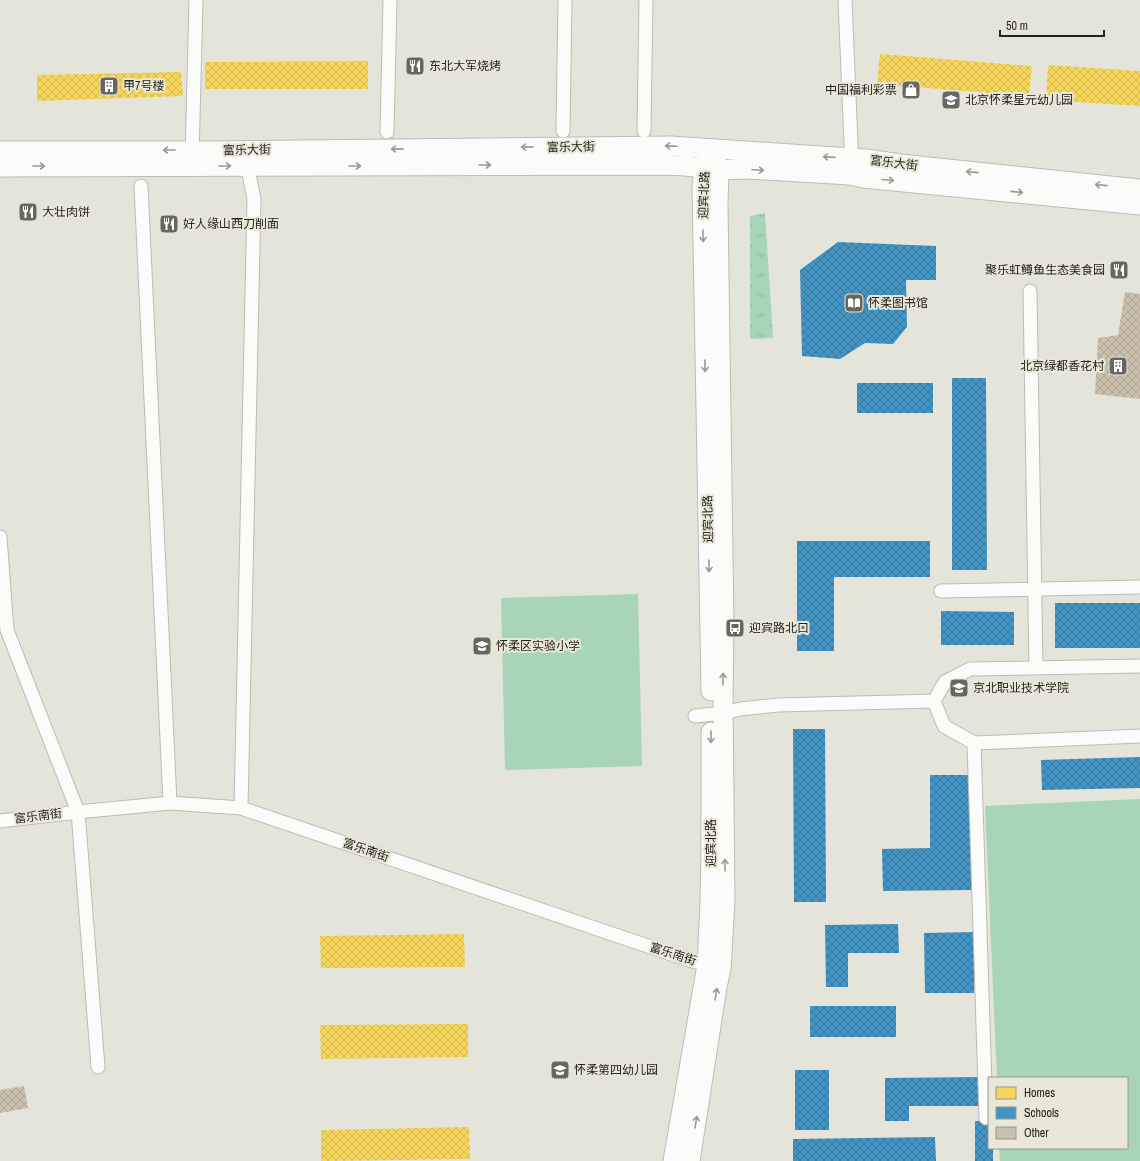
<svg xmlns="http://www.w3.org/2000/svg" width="1140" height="1161" font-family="'Archivo Narrow','Noto Sans SC',sans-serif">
<defs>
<pattern id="grass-tufts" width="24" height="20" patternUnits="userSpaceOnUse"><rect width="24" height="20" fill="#a8d5b5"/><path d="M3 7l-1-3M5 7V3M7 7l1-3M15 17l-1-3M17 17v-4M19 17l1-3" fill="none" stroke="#90b79b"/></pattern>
<pattern id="homes-cross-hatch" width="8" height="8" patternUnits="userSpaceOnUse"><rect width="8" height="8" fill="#f6d55c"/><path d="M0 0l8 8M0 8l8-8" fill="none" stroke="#d3b74f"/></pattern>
<pattern id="schools-cross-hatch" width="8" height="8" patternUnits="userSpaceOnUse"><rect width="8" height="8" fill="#4393c3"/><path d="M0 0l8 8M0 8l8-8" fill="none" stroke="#38789e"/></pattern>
<pattern id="building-cross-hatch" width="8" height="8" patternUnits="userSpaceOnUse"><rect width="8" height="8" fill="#cbbfad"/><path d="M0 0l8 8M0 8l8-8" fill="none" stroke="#aea494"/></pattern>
</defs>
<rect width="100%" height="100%" fill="#e5e4db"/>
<path fill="url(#grass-tufts)" d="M765,213L773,338L750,339V216Z"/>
<path fill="#a8d5b5" d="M638,594L642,766L505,770L501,598Z
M1140,799V1161H1000L999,1148H1127V1078H997L985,806Z"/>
<path fill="url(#homes-cross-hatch)" d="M880,54L1032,66L1029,96L877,84Z
M368,61V89H205V62Z
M1048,65L1140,71V106L1046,100Z
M181,72L183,96L37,101V75Z
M464,934L465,967L321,968L320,936Z
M468,1024V1057L321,1059L320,1025Z
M469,1127L470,1159L321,1161V1130Z"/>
<path fill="url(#schools-cross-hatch)" d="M838,242L936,246V280H906L907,327L893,344L865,343L840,359L802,356L800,270Z
M952,378H986L987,570H952Z
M857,383H933V413H857Z
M797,541H930V577H834V651H797Z
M1055,603H1140V648H1055Z
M941,611L1014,612V645H941Z
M793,729H825L826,902H794Z
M1140,757V788L1042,790L1041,760Z
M930,775H971L973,890L883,891L882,849L930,848Z
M898,924L899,953H848V987H826L825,925Z
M974,932V993H925L924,933Z
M810,1006H896V1037H810Z
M795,1070H829V1130H795Z
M979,1077V1106H909V1121H885V1078Z
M975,1121H989V1148H993V1161H975Z
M935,1137L936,1161H793V1139Z"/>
<path fill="url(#building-cross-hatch)" d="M1125,292L1140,294V399L1095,394L1098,338L1118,335Z
M24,1086L28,1108L0,1113V1090Z"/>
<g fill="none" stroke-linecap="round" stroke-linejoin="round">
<defs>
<path id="minor" d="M845,0L851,143V166
M563,131L565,0
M644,131L646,0
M387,132L390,0
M192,159L196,0
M141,186L170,803
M1030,291L1036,668
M0,537L7,630L78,812L98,1067
M941,591L1140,587
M1140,666L970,669L945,682L934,701L944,726L974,743L1140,736
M695,716L724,713L740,709L778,705L934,701
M974,743L986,1118
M241,808L254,199L246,159
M0,821L78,812L170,803L241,808L689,960L715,967"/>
<path id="secondary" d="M0,151H217L671,146L866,159L900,164L1140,189
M708,157L704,169L702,185L711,691
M0,167L661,165L686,166L719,170L748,169L850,175L863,178L1140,205
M673,1161L707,965L710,903L711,852V732
M690,1161L717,987L721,969L725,902L723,700L724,626L718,205L719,170L714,158"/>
</defs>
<use href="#minor" stroke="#bcbbb4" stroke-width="15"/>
<use href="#secondary" stroke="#bcbbb4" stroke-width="21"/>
<use href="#minor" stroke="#fbfbfa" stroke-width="13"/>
<use href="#secondary" stroke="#fbfbfa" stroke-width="19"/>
</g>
<defs><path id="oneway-shaft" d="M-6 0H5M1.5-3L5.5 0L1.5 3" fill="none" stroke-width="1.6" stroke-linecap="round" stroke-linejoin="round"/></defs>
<g stroke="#9a9996">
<use href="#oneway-shaft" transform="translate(671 146) rotate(-178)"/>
<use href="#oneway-shaft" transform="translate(527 147) rotate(179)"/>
<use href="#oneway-shaft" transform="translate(397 149) rotate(179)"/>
<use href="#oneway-shaft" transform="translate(169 150) rotate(180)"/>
<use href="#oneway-shaft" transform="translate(829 157) rotate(-176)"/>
<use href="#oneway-shaft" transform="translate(485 165)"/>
<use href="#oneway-shaft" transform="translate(39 166)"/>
<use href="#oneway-shaft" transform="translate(225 166)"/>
<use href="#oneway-shaft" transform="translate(355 166)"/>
<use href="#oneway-shaft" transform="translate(758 170) rotate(3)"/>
<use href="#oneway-shaft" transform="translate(972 172) rotate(-174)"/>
<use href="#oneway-shaft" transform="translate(888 180) rotate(5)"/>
<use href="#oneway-shaft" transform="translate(1101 185) rotate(-174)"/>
<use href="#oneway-shaft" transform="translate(1017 192) rotate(6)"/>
<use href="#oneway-shaft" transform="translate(703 236) rotate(89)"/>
<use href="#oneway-shaft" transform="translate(705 366) rotate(89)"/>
<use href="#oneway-shaft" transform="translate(709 566) rotate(89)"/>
<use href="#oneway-shaft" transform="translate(723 679) rotate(-89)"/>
<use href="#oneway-shaft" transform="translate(711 737) rotate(90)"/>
<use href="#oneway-shaft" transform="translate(725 865) rotate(-90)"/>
<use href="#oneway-shaft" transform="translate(716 994) rotate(-81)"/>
<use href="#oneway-shaft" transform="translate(696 1122) rotate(-81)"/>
</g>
<defs>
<symbol id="restaurant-square" viewBox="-11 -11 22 22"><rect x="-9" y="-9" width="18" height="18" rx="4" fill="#67665f" stroke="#e9e7d7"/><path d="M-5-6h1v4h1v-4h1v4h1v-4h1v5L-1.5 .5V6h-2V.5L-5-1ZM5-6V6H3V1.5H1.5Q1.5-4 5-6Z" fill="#fff"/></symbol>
<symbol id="building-square" viewBox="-11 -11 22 22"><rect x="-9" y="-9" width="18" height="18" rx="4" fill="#67665f" stroke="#e9e7d7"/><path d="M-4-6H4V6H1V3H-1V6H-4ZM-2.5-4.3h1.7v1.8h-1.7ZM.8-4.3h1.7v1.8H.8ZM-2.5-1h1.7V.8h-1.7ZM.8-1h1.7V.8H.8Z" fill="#fff"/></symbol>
<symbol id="shop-square" viewBox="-11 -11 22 22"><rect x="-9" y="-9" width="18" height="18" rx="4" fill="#67665f" stroke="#e9e7d7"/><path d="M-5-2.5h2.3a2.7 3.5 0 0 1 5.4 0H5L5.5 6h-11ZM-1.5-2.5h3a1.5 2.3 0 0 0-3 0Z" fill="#fff"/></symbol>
<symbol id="school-square" viewBox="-11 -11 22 22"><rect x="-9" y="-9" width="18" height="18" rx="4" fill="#67665f" stroke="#e9e7d7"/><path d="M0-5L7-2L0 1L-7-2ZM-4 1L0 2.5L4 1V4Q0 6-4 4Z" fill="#fff"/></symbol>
<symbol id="library-square" viewBox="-11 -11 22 22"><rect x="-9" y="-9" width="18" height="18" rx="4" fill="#67665f" stroke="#e9e7d7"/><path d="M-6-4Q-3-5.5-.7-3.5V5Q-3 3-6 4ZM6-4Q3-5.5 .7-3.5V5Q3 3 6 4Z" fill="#fff"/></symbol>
<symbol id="bus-square" viewBox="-11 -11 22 22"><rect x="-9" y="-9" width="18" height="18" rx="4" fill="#67665f" stroke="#e9e7d7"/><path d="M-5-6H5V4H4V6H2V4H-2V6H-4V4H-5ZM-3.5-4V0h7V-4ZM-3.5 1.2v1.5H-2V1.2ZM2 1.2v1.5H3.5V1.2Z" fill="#fff"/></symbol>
<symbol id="university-square" viewBox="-11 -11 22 22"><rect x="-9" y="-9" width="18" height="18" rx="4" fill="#67665f" stroke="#e9e7d7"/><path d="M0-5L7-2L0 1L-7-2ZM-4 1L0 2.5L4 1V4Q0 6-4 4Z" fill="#fff"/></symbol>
</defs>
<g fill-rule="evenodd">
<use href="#restaurant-square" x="404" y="55" width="22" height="22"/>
<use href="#building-square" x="98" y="75" width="22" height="22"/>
<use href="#shop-square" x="900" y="79" width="22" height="22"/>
<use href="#school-square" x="940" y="89" width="22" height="22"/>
<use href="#restaurant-square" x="17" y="201" width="22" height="22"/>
<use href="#restaurant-square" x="158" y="213" width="22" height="22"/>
<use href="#restaurant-square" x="1108" y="259" width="22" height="22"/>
<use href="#library-square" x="843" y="292" width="22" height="22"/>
<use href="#building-square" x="1107" y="355" width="22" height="22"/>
<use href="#bus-square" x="724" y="617" width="22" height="22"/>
<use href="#school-square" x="471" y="635" width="22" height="22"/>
<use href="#university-square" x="948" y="677" width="22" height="22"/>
<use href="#school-square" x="549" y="1059" width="22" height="22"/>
</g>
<g text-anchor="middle" stroke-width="4" stroke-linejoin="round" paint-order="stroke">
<g font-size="12" fill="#23221c" stroke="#e9e7d7" text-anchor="start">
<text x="429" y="70">东北大军烧烤</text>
<text x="123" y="90">甲7号楼</text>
<text x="897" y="94" text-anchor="end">中国福利彩票</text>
<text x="965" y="104">北京怀柔星元幼儿园</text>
<text x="42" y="216">大壮肉饼</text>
<text x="183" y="228">好人缘山西刀削面</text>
<text x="1105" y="274" text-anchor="end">聚乐虹鳟鱼生态美食园</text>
<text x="868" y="307">怀柔图书馆</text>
<text x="1104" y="370" text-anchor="end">北京绿都香花村</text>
<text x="749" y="632">迎宾路北口</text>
<text x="496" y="650">怀柔区实验小学</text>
<text x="973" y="692">京北职业技术学院</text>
<text x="574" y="1074">怀柔第四幼儿园</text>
</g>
<g font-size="12" fill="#23221c" stroke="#e9e7d7">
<text transform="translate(571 147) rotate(-1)" y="4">富乐大街</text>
<text transform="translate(247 150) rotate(-1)" y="4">富乐大街</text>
<text transform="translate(894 163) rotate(7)" y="4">富乐大街</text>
<text transform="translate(704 195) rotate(-88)" y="4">迎宾北路</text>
<text transform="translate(708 519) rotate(-91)" y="4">迎宾北路</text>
<text transform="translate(38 816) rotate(-7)" y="4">富乐南街</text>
<text transform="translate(711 843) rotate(-90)" y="4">迎宾北路</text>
<text transform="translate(366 850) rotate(19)" y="4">富乐南街</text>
<text transform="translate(673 954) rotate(18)" y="4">富乐南街</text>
</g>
</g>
<rect x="988" y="1077" width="140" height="72" fill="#e9e7d7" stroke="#9a988c"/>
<rect x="996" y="1087" width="20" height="12" fill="#f6d55c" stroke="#9a988c"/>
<text x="1024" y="1097" font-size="12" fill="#23221c">Homes</text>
<rect x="996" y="1107" width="20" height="12" fill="#4393c3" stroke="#9a988c"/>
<text x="1024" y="1117" font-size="12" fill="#23221c">Schools</text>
<rect x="996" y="1127" width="20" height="12" fill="#cbbfad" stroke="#9a988c"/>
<text x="1024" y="1137" font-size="12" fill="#23221c">Other</text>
<path d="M1000 30v6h104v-6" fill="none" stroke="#23221c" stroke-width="2"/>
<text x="1006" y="30" font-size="12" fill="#23221c" stroke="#e9e7d7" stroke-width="3" paint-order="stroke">50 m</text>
</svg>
